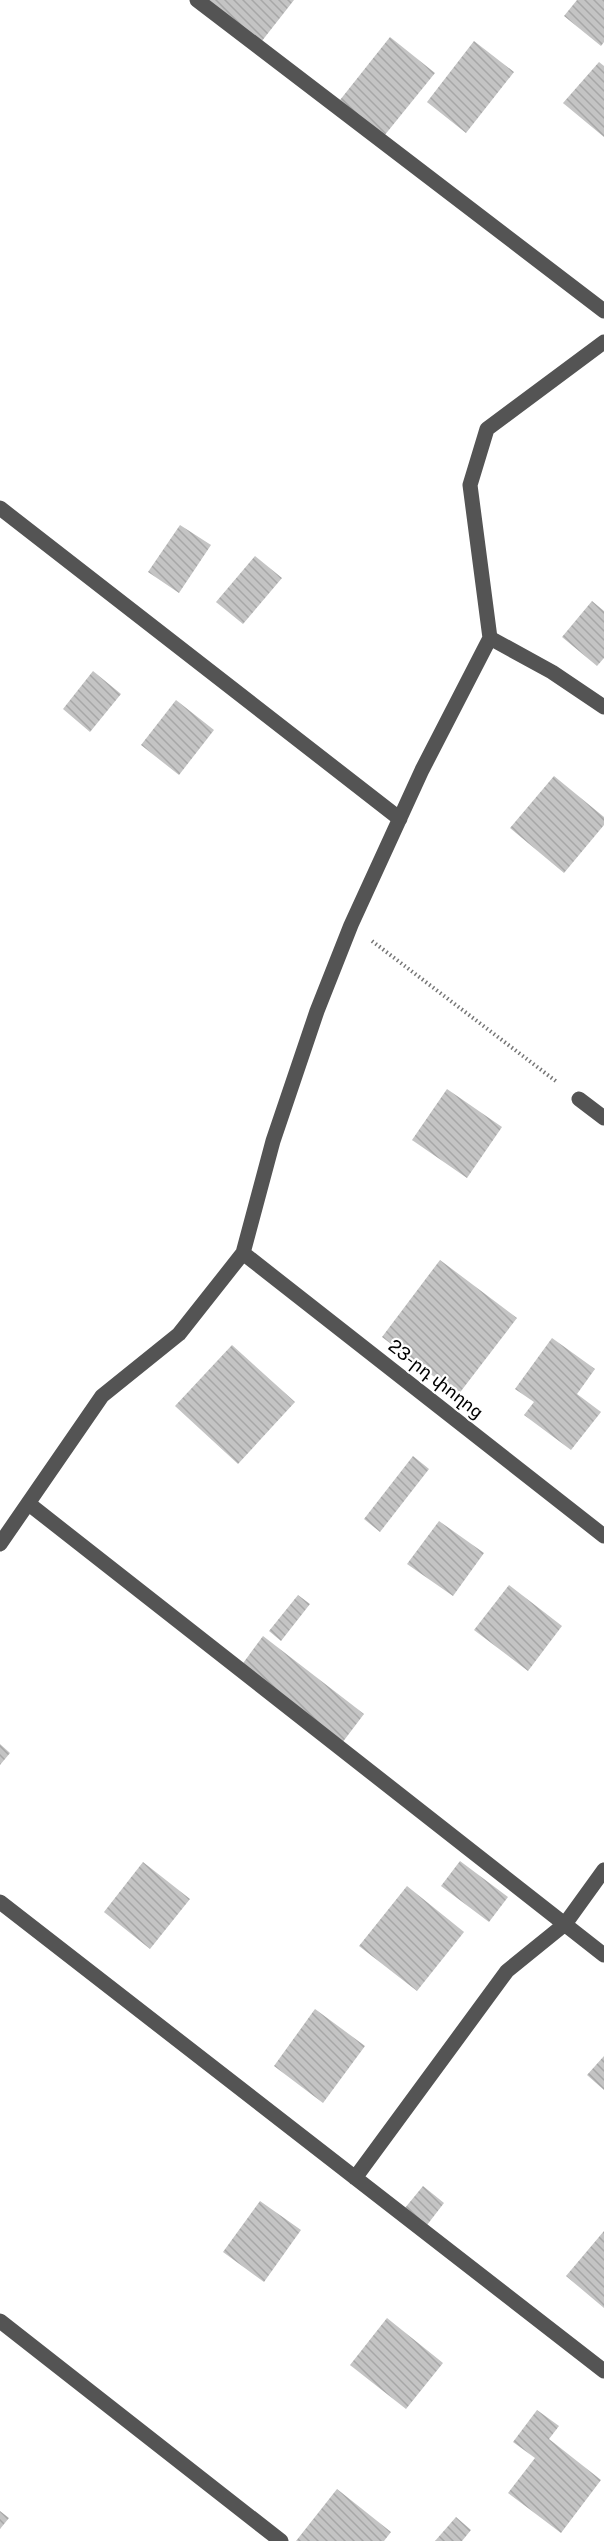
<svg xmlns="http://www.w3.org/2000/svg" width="604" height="2541" font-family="'Public Sans','Noto Sans Armenian',sans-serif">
<defs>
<pattern id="building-back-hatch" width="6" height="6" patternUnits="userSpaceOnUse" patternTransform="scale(1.5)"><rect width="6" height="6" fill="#c4c4c4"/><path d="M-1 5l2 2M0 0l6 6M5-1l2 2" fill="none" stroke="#a7a7a7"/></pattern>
</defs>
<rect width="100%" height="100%" fill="#fff"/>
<path fill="url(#building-back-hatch)" d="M198,0H294L258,46Z
M577,0H604V42L601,46L564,16Z
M390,37L435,73L384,136L340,100Z
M474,41L514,72L466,133L427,102Z
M599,62L604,66V137L563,103Z
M180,525L211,545L179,593L148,572Z
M255,556L282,578L243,624L216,602Z
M592,601L604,611V658L597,666L562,637Z
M93,671L121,694L90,732L63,709Z
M176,700L214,730L179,775L141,745Z
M554,776L604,817V825L564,873L510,828Z
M447,1089L502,1127L467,1178L412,1140Z
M440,1260L517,1318L458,1395L382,1337Z
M552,1338L595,1369L577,1394L601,1412L571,1450L524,1415L534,1402L515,1389Z
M232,1345L295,1402L238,1464L175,1406Z
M413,1456L429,1469L380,1532L364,1519Z
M439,1521L484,1553L453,1596L407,1564Z
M509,1585L562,1626L528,1671L474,1630Z
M298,1595L310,1604L281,1641L269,1631Z
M263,1636L364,1714L342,1743L241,1666Z
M0,1744L10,1753L0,1765Z
M460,1861L508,1897L489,1922L441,1886Z
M143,1862L190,1899L150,1949L104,1912Z
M407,1886L464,1932L417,1991L359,1946Z
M315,2009L365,2046L323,2103L274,2066Z
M604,2056V2090L587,2075Z
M423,2186L444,2203L427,2225L405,2208Z
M260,2201L301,2230L264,2282L223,2252Z
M604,2231V2308L566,2276Z
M387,2318L443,2363L406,2409L350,2365Z
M537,2410L559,2426L549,2439L601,2480L561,2533L508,2493L535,2458L513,2442Z
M337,2489L391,2532L384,2541H296Z
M0,2511L9,2518L0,2529Z
M456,2517L471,2530L462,2541H435Z"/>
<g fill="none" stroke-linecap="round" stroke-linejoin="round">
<path stroke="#767676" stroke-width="4" stroke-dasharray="1.5 3" stroke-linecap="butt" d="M372,941L557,1082"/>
<path stroke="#545454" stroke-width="15" d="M197,0L604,311
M604,342L487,429L470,485L490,638L552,672L604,707
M0,508L400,819
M579,1099L604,1118
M243,1253L604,1536
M29,1504L604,1955
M0,1544L102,1396L179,1334L243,1253L273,1141L317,1011L351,925L422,770L490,638
M0,1902L604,2371
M355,2178L507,1971L565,1924L604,1870
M0,2321L281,2541"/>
</g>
<g text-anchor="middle" stroke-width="4.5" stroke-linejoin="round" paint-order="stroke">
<g font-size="18" fill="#000" stroke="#fff">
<text transform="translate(436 1379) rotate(38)" y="6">23-րդ փողոց</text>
</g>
</g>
</svg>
